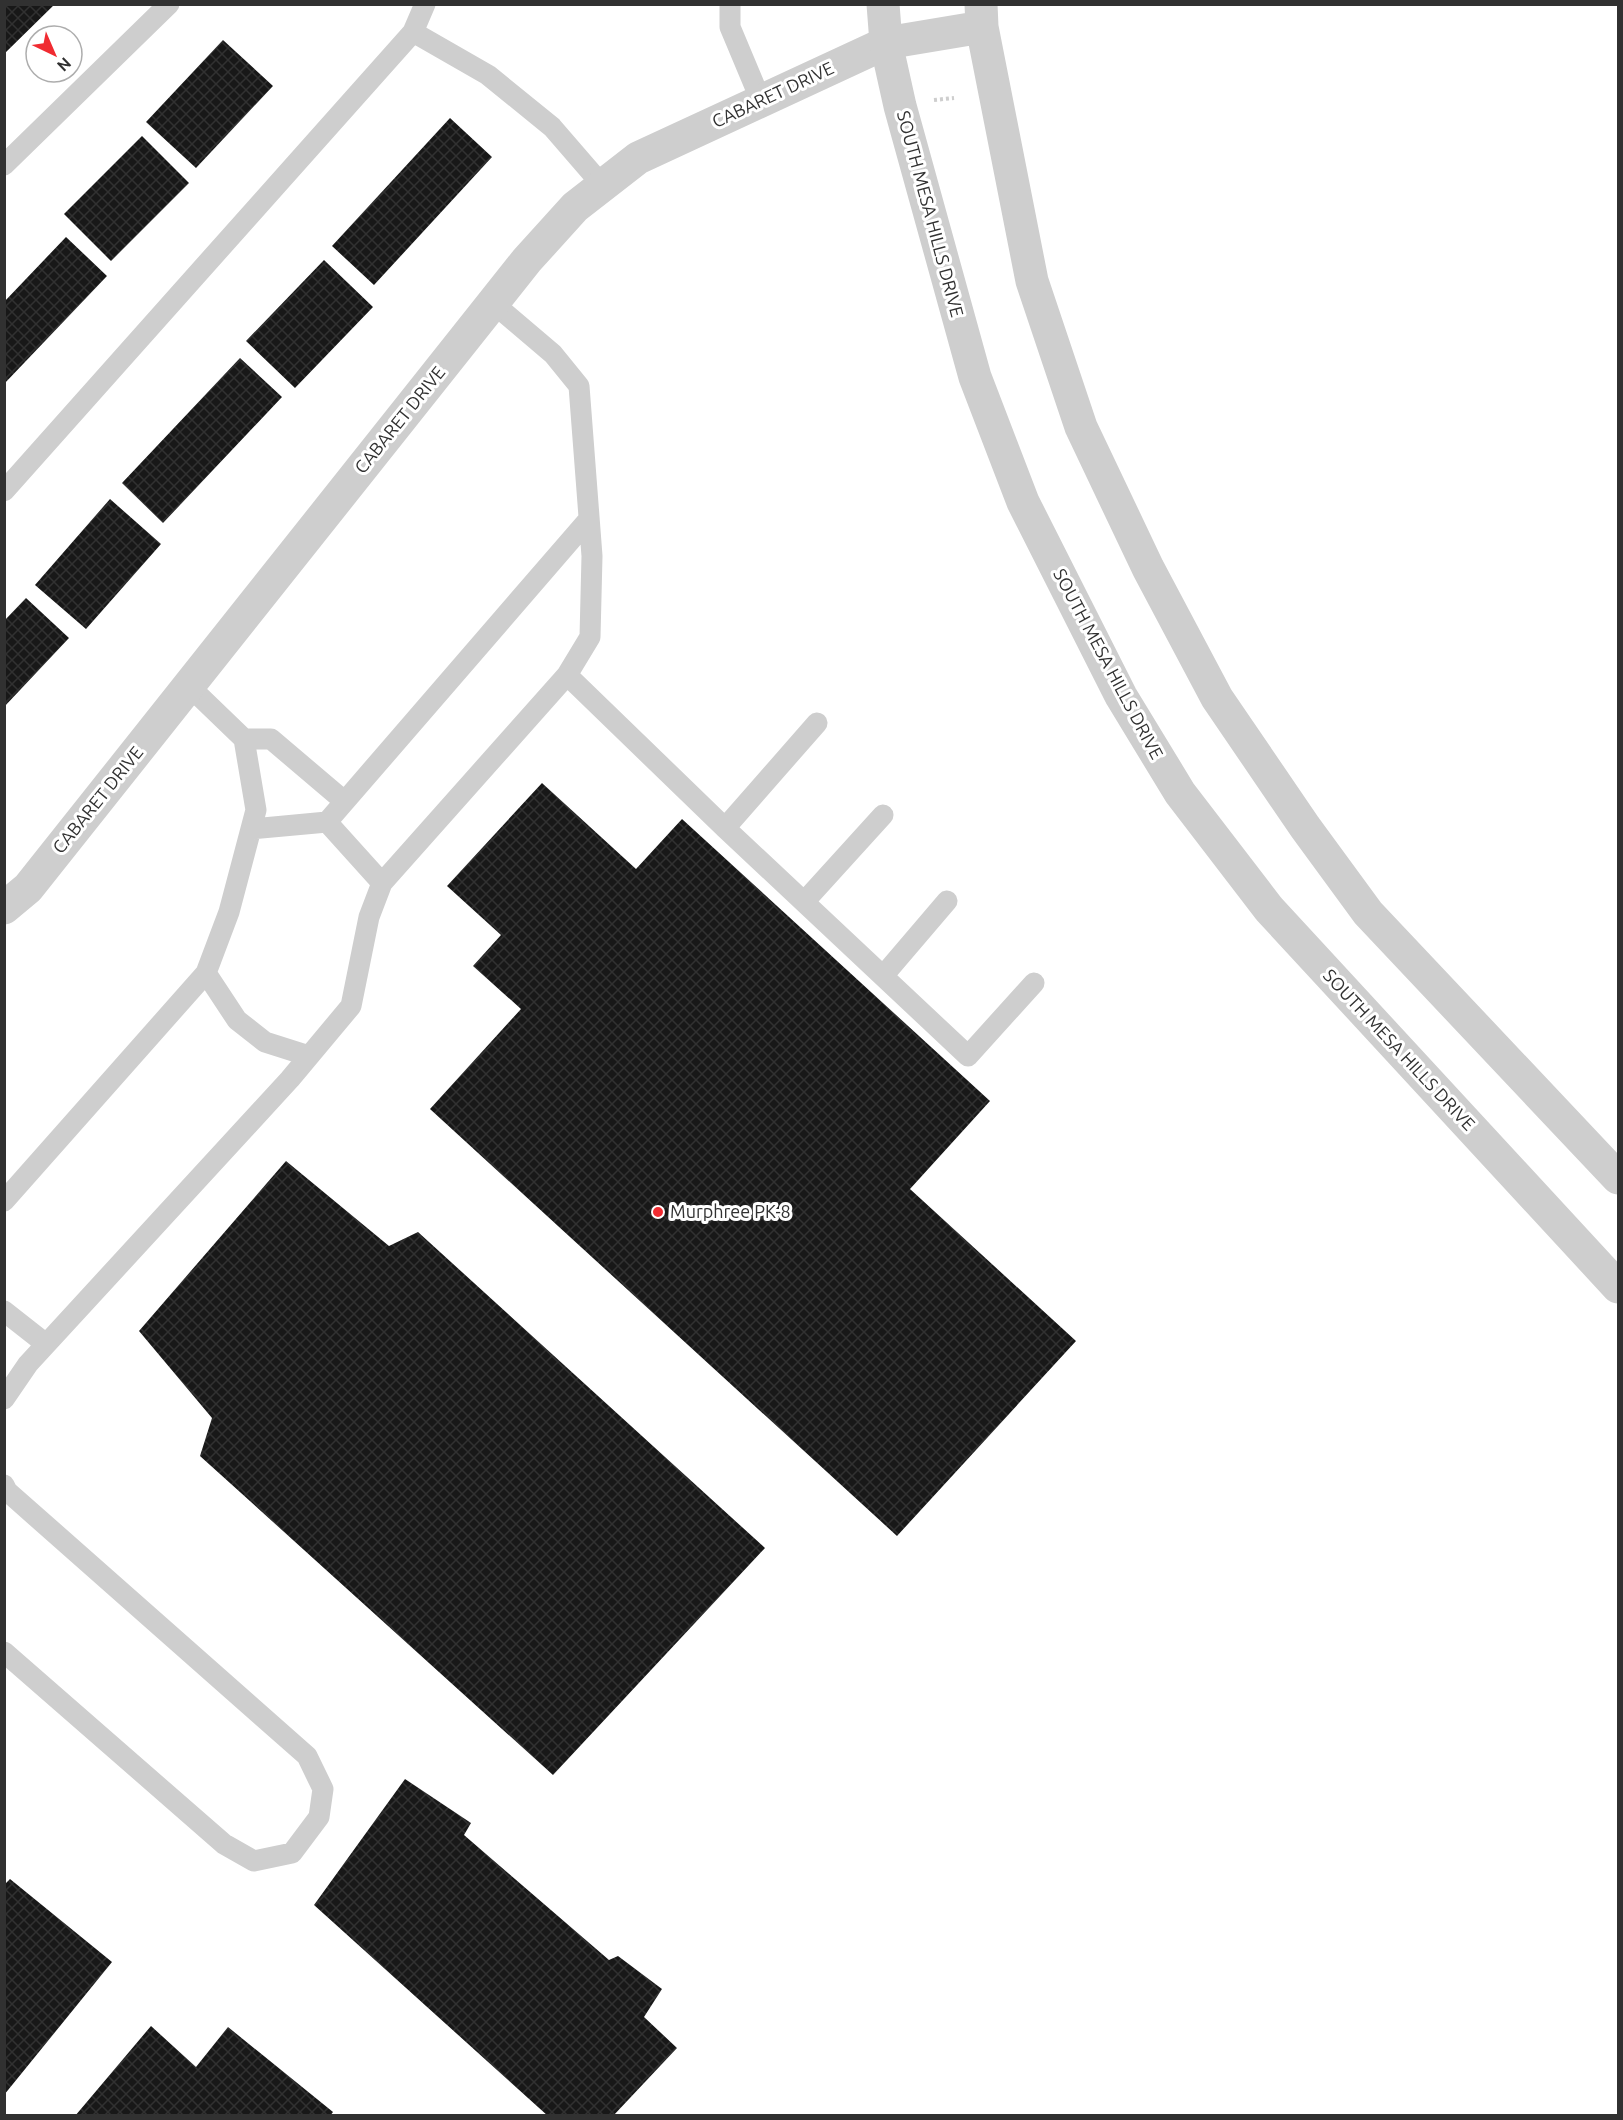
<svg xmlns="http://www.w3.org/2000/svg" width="1623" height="2120" font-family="Ubuntu,sans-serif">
<defs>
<pattern id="building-cross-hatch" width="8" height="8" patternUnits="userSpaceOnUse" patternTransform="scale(1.5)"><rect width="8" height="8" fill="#181818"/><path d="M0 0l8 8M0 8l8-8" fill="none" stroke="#313131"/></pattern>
</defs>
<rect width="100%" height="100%" fill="#fff"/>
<path fill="url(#building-cross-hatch)" d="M4,4H55L4,54Z
M223,40L273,86L196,168L146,122Z
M450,118L492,157L374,285L332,246Z
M142,136L189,183L111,261L64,214Z
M66,237L107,276L4,384V302Z
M324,260L373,307L295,388L246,341Z
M240,358L282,397L163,523L122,483Z
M110,499L161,544L86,629L35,585Z
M26,598L69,638L4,707V621Z
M542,783L636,869L682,819L990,1101L910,1189L1076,1341L897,1536L430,1109L521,1009L473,966L501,935L447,886Z
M286,1161L389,1246L418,1232L765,1548L553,1775L200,1456L212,1418L139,1331Z
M405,1779L471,1823L464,1835L609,1960L618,1956L662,1989L644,2017L677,2048L613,2116H548L314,1905Z
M10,1879L112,1962L4,2095V1885Z
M151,2026L196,2067L228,2027L333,2112L330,2116H75Z"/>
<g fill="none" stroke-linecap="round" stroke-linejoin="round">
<path stroke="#cecece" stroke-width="4" stroke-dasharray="3 3" stroke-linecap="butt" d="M934,100L954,98"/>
<path stroke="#cecece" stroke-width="21" d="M730,4V27L761,101
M413,32L488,75L552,127L603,186
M4,165L169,4
M493,303L553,354L579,386L592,556L590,637L567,675L725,828L968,1056L1034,983
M4,491L413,32L425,4
M244,739H271L344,801
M725,828L817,723
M251,829L327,822
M382,883L327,822L589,519
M804,902L883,815
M206,973L237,1020L265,1042L309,1056
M883,976L947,901
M4,1201L206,973L229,912L256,810L244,739L189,686
M4,1311L46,1344
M4,1399L28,1364L290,1079L351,1006L369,917L382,883L567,675
M4,1485L7,1491L307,1756L323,1789L319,1817L292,1853L254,1861L224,1844L4,1652"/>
<path stroke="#cecece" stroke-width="33" d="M4,908L28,888L527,260L575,207L638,158L886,43"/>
<path stroke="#cecece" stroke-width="33" d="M883,4L886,43L900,106L975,377L1023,502L1121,696L1180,793L1269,909L1618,1287
M981,4L982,27L1032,281L1081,427L1148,568L1217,698L1305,827L1368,913L1618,1178
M886,43L982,27"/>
</g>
<circle fill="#f02b31" stroke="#fff" stroke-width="2" cx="658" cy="1212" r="6"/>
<g text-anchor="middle" stroke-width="6" stroke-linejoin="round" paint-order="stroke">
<g font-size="18" fill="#313131" stroke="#fff">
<text transform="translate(773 95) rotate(-25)" y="6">CABARET DRIVE</text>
<text transform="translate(930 214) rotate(75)" y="6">SOUTH MESA HILLS DRIVE</text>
<text transform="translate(400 420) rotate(-51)" y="6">CABARET DRIVE</text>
<text transform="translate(1108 664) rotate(62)" y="6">SOUTH MESA HILLS DRIVE</text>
<text transform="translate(98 800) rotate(-51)" y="6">CABARET DRIVE</text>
<text transform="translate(1399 1050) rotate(47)" y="6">SOUTH MESA HILLS DRIVE</text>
</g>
<g font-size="18" fill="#313131" stroke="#fff" text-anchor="start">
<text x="670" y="1218">Murphree PK-8</text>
</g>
</g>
<rect width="1623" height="2120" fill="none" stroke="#313131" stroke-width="12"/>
<g transform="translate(54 54) rotate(136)"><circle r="28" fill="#ffffff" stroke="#adadad" stroke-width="1.5"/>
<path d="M0-4.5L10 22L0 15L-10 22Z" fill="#f02b31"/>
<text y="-9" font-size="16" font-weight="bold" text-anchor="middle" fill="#313131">N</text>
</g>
</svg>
